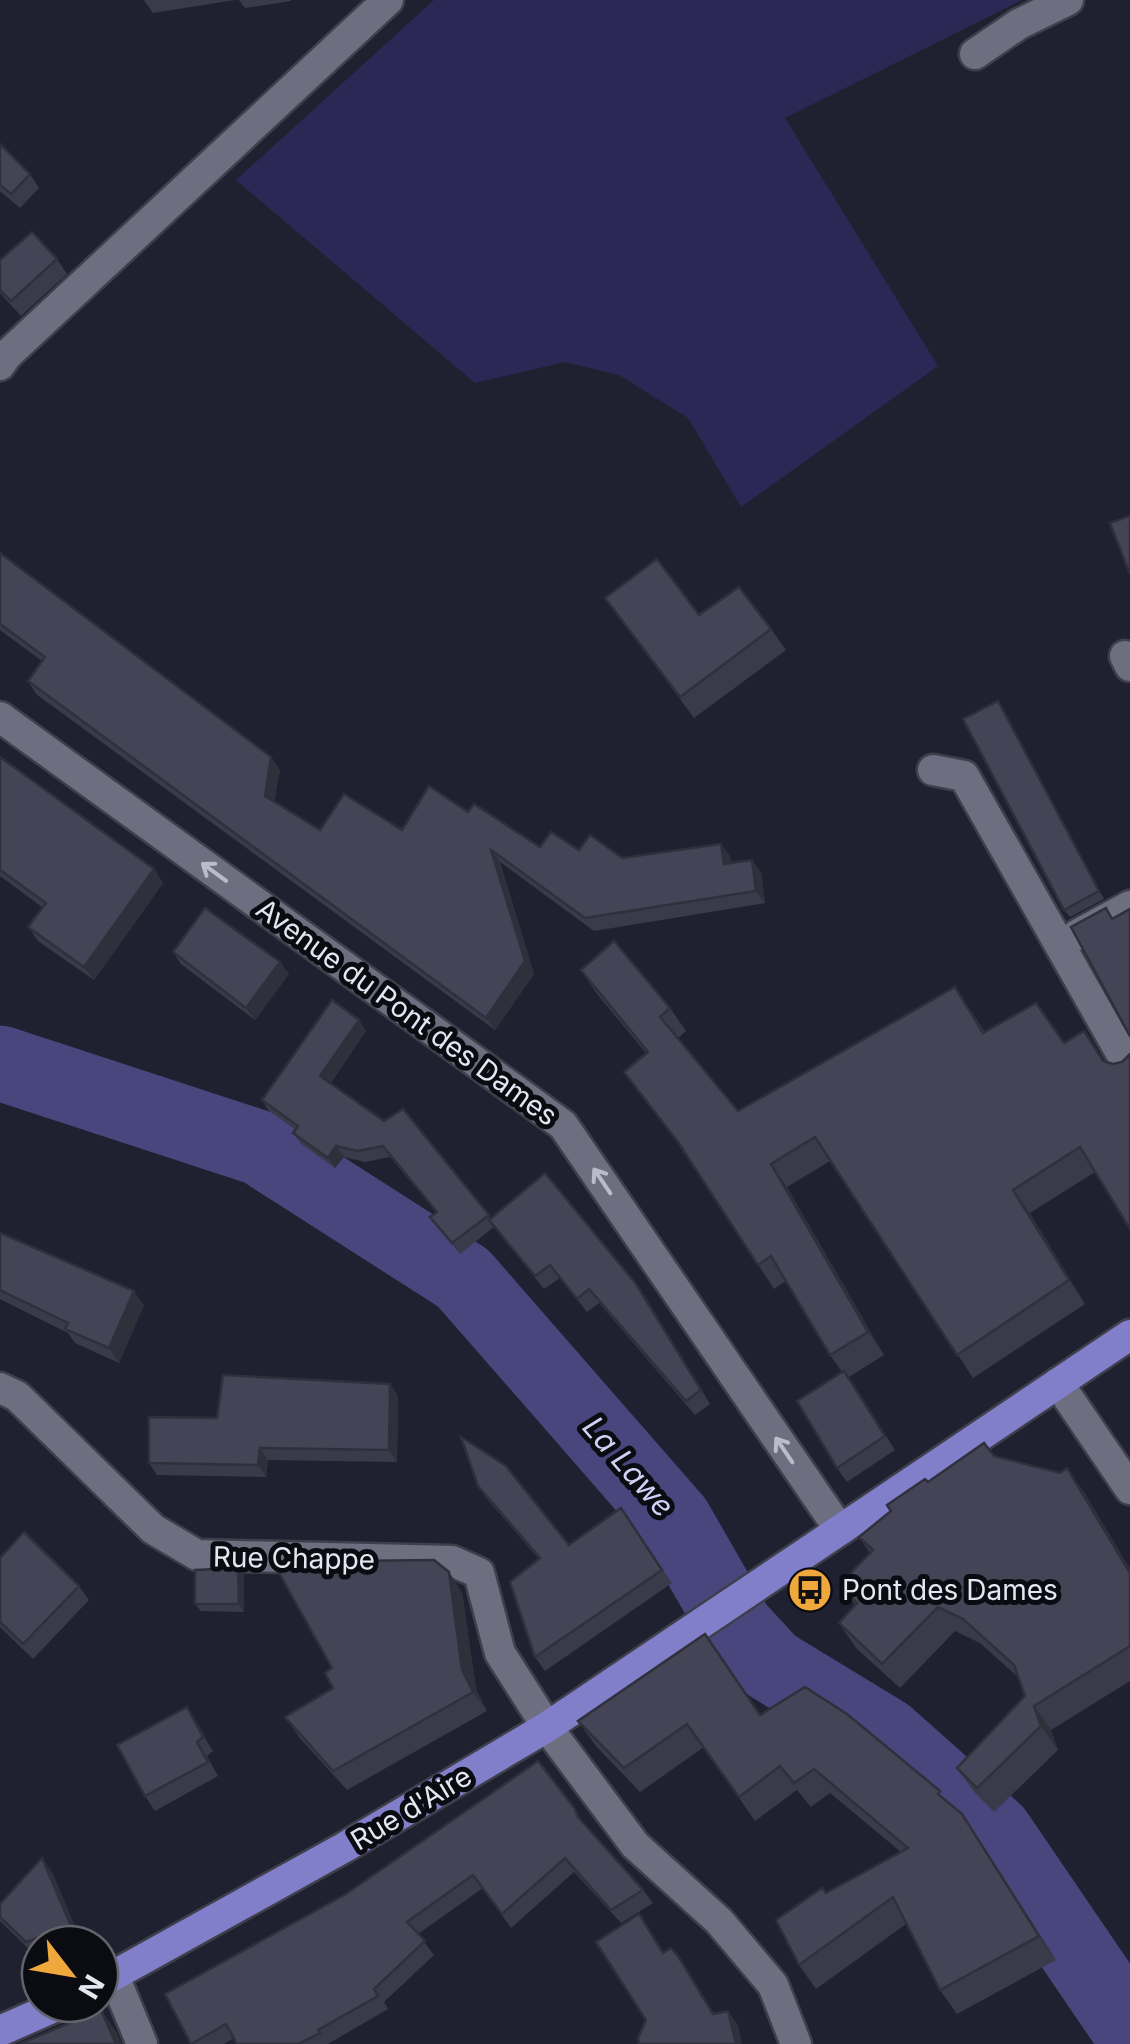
<svg xmlns="http://www.w3.org/2000/svg" width="1130" height="2044" font-family="Inter,sans-serif">
<rect width="100%" height="100%" fill="#202130"/>
<path fill="#2b2856" d="M434,0H1022L785,118L938,366L741,507L688,418L619,375L565,362L475,383L236,180Z"/>
<g fill="none" stroke-linecap="round" stroke-linejoin="round">
<path stroke="#49467e" stroke-width="75" d="M0,1063L260,1148L463,1278L675,1521L736,1627L771,1665L886,1735L995,1832L1130,2030"/>
<defs>
<path id="minor" d="M975,54L1019,24L1068,0
M0,365L7,355L388,0
M1125,656L1130,666
M0,717L563,1125L840,1530
M933,770L964,776L1130,1069
M1077,935L1130,906
M1058,1383L1130,1489
M0,1388L17,1396L153,1529L197,1555L452,1561L479,1573L500,1653L547,1727L635,1845L719,1921L773,1985L796,2044
M114,1976L142,2044"/>
<path id="major" d="M100,1983L345,1847L547,1727L1130,1335
M0,2031L61,2004"/>
</defs>
<use href="#minor" stroke="#3f3f4c" stroke-width="35"/>
<use href="#major" stroke="#3f3f4c" stroke-width="35"/>
<use href="#minor" stroke="#6e6e81" stroke-width="30"/>
<use href="#major" stroke="#817eca" stroke-width="30"/>
</g>
<path fill="#3a3a4a" d="M144,0H235L153,13Z
M239,0H291V1L245,8Z
M0,144L30,174L39,188L20,208L0,191Z
M57,259L67,274L21,316L0,293V260Z
M0,553L271,757L280,770L274,802L320,830H402L468,812L540,847L579,850L622,858L730,856L731,863L761,872L765,903L594,931L500,862L534,974L495,1030L36,694L28,681L42,661L0,630Z
M605,598L771,629L786,650L694,718Z
M998,701L1104,899L1070,917L1064,910Z
M0,757L154,869L163,883L94,980L38,941L28,927L42,907L0,876Z
M173,952L289,974L255,1020L181,964Z
M581,970L670,1008L686,1031L678,1038L738,1111L971,1011L985,1032L1036,1003L1095,1172L1030,1213L1085,1304L973,1378L830,1161L787,1187L884,1355L849,1377L895,1450L847,1482L837,1468L842,1372L830,1355L786,1281L774,1289L687,1155L624,1072L646,1053L597,994Z
M359,1020L366,1031L330,1084L384,1121L403,1109L491,1219L646,1298L710,1404L695,1415L599,1303L587,1312L560,1278L544,1289L494,1227L460,1254L430,1217L436,1212L390,1157L365,1162L344,1157L335,1168L301,1144L293,1133L296,1130L269,1111L262,1100Z
M0,1233L144,1305L119,1363L75,1343L68,1333L0,1299Z
M390,1384L398,1396L397,1462L268,1460L266,1477L157,1475L149,1463L217,1418Z
M994,1456L1084,1492L1130,1569V1681L1051,1730L1058,1750L994,1812L974,1792L957,1768L1025,1696L1019,1678L980,1643L955,1631L900,1688L856,1648L839,1623L855,1605L844,1590L870,1553L859,1537L928,1482Z
M478,1486L569,1545L621,1508L672,1583L545,1671L535,1657L539,1559L487,1499Z
M0,1558L79,1586L89,1600L33,1659L0,1627Z
M238,1568L244,1575V1612L201,1611L195,1604Z
M462,1592L476,1689L487,1711L347,1790L299,1737L285,1717L333,1688Z
M187,1707L213,1751L207,1756L218,1776L155,1811L145,1796Z
M761,1715L947,1802L962,1814L978,1838L1056,1960L957,2014L940,1990L906,1924L816,1989L799,1965L826,1893L901,1852L830,1793L811,1807L797,1790L755,1821L704,1747L640,1792L595,1745L578,1721Z
M575,1809L585,1826L643,1890L653,1903L621,1923L574,1872L511,1928L483,1888L418,1934L434,1955L384,2002L388,2009L328,2044H237L234,2038L224,2044H191Z
M52,1872L81,1941L71,1944H40V1955L36,1956L0,1921V1904Z"/>
<path fill="#30303c" d="M998,701L1003,708L1104,899L1099,891Z
M271,757L280,770L273,808L265,796Z
M721,844L730,856L733,876L724,864Z
M491,850L500,862L534,974L495,1030L486,1018Z
M752,860L761,872L765,903L756,891Z
M154,869L163,883L94,980L84,967Z
M280,962L289,974L255,1020L246,1008Z
M359,1020L366,1031L327,1087L320,1076Z
M336,1146L344,1157L335,1168L328,1158Z
M771,1164L787,1187L884,1355L868,1332Z
M1013,1190L1030,1213L1085,1304L1069,1280Z
M636,1284L646,1298L710,1404L701,1390Z
M134,1291L144,1305L119,1363L109,1348Z
M390,1384L398,1396L397,1462L389,1450Z
M260,1448L268,1460L266,1477L258,1465Z
M1067,1468L1084,1492L1130,1569V1573Z
M238,1568L244,1575V1612L239,1604Z
M449,1572L462,1592L476,1689L487,1711L473,1692L462,1670Z
M1034,1706L1051,1730L1058,1750L1041,1726Z
M187,1707L197,1722L213,1751L203,1737Z
M962,1814L978,1838L1056,1960L1039,1936Z
M42,1858L52,1872L81,1941L71,1926Z
M101,2010L117,2033L122,2044H116Z
M728,2011L738,2025L742,2044H736Z"/>
<path fill="#444456" stroke="#30303c" stroke-width="2.5" d="M0,144L30,174L11,194L0,185Z
M32,232L57,259L11,301L0,290V260Z
M1130,516V574L1110,523Z
M0,553L271,757L265,796L320,830L344,794L402,830L429,786L468,812L474,804L540,847L551,832L579,850L590,835L622,858L721,844L724,864L752,860L756,891L585,918L491,850L525,961L486,1018L28,681L45,657L0,624Z
M657,559L699,615L739,587L771,629L680,697L605,598Z
M998,701L1099,891L1064,910L963,719Z
M0,757L154,869L84,967L28,927L46,903L0,870Z
M205,908L280,962L246,1008L173,952Z
M1106,908L1112,919L1130,909V1036L1071,927Z
M614,941L670,1008L660,1017L738,1111L955,987L983,1033L1036,1003L1064,1043L1084,1031L1103,1061L1113,1064L1122,1062L1130,1054V1229L1080,1147L1013,1190L1069,1280L957,1355L815,1137L771,1164L868,1332L830,1355L771,1256L758,1265L678,1142L624,1072L648,1052L581,970Z
M332,1000L359,1020L320,1076L384,1121L403,1109L489,1215L452,1243L430,1217L437,1212L383,1146L357,1151L336,1146L328,1158L293,1133L298,1126L262,1100Z
M545,1173L636,1284L701,1390L686,1401L589,1289L577,1299L550,1265L535,1276L489,1220Z
M0,1233L134,1291L109,1348L65,1329L68,1323L0,1290Z
M844,1371L885,1436L837,1468L797,1401Z
M223,1375L390,1384L389,1450L260,1448L258,1465L149,1463V1417L217,1418Z
M461,1437L506,1466L569,1545L621,1508L662,1570L535,1657L510,1582L540,1558L478,1486Z
M984,1443L994,1456L1060,1473L1067,1468L1130,1573V1646L1034,1706L1041,1726L977,1788L957,1768L1025,1696L1014,1665L963,1619L938,1607L882,1664L839,1623L857,1603L844,1590L849,1585L845,1579L873,1550L859,1537L891,1511L887,1505L925,1479L928,1482Z
M24,1532L79,1586L23,1644L0,1622V1558Z
M434,1560L449,1572L462,1670L473,1692L333,1771L285,1717L333,1688L325,1673L332,1668L273,1562Z
M238,1568L239,1604H195V1570Z
M705,1634L760,1715L805,1687L847,1714L940,1791L938,1794L962,1814L1039,1936L940,1990L893,1897L799,1965L776,1920L822,1888L826,1893L908,1848L814,1769L794,1783L780,1766L739,1797L687,1724L624,1768L578,1721Z
M187,1707L203,1737L197,1742L208,1762L145,1796L117,1745Z
M538,1761L575,1809L577,1816L643,1890L611,1910L565,1858L502,1914L473,1875L407,1922L425,1941L374,1989L378,1996L318,2030L320,2033L298,2044H237L226,2024L191,2044L165,1994L346,1894Z
M42,1858L71,1926L26,1942L0,1917V1904Z
M639,1914L663,1953L671,1948L678,1956L713,2014L728,2011L736,2044H639L638,2038L646,2020L596,1942Z
M101,2010L116,2044H19Z"/>
<defs><path id="oneway-shaft" d="M-6 0H5M1.5-3L5.5 0L1.5 3" fill="none" stroke-width="1.6" stroke-linecap="round" stroke-linejoin="round" transform="scale(2.5)"/></defs>
<g stroke="#bbbcca">
<use href="#oneway-shaft" transform="translate(214 872) rotate(-144)"/>
<use href="#oneway-shaft" transform="translate(602 1181) rotate(-124)"/>
<use href="#oneway-shaft" transform="translate(784 1450) rotate(-124)"/>
</g>
<defs>
<symbol id="bus-disc" viewBox="-11 -11 22 22"><circle r="9.5" fill="#eea83c" stroke="#0b0b12"/><path d="M-5-6H5V4H4V6H2V4H-2V6H-4V4H-5ZM-3.5-4V0h7V-4ZM-3.5 1.2v1.5H-2V1.2ZM2 1.2v1.5H3.5V1.2Z" fill="#111"/></symbol>
</defs>
<g fill-rule="evenodd">
<use href="#bus-disc" x="785" y="1565" width="50" height="50"/>
</g>
<g text-anchor="middle" stroke-width="10" stroke-linejoin="round" paint-order="stroke">
<g font-size="28" fill="#e5e6f1" stroke="#0b0b12">
<text transform="translate(407 1012) rotate(36)" y="10">Avenue du Pont des Dames</text>
<text transform="translate(294 1558) rotate(1)" y="10">Rue Chappe</text>
<text transform="translate(411 1808) rotate(-31)" y="10">Rue d'Aire</text>
</g>
<g font-size="28" fill="#e5e6f1" stroke="#0b0b12" text-anchor="start">
<text x="842" y="1600">Pont des Dames</text>
</g>
<g font-size="30" font-style="italic" fill="#d0d1f4" stroke="#0b0b12">
<text transform="translate(628 1467) rotate(49)" y="10">La Lawe</text>
</g>
</g>
<g transform="translate(70 1974) rotate(121)"><circle r="48" fill="#0b0b12" stroke="#62636b" stroke-width="2.5"/>
<path d="M0-8L18 38L0 25L-18 38Z" fill="#eea83c"/>
<text y="-15" font-size="28" font-weight="bold" text-anchor="middle" fill="#e5e6f1">N</text>
</g>
</svg>
